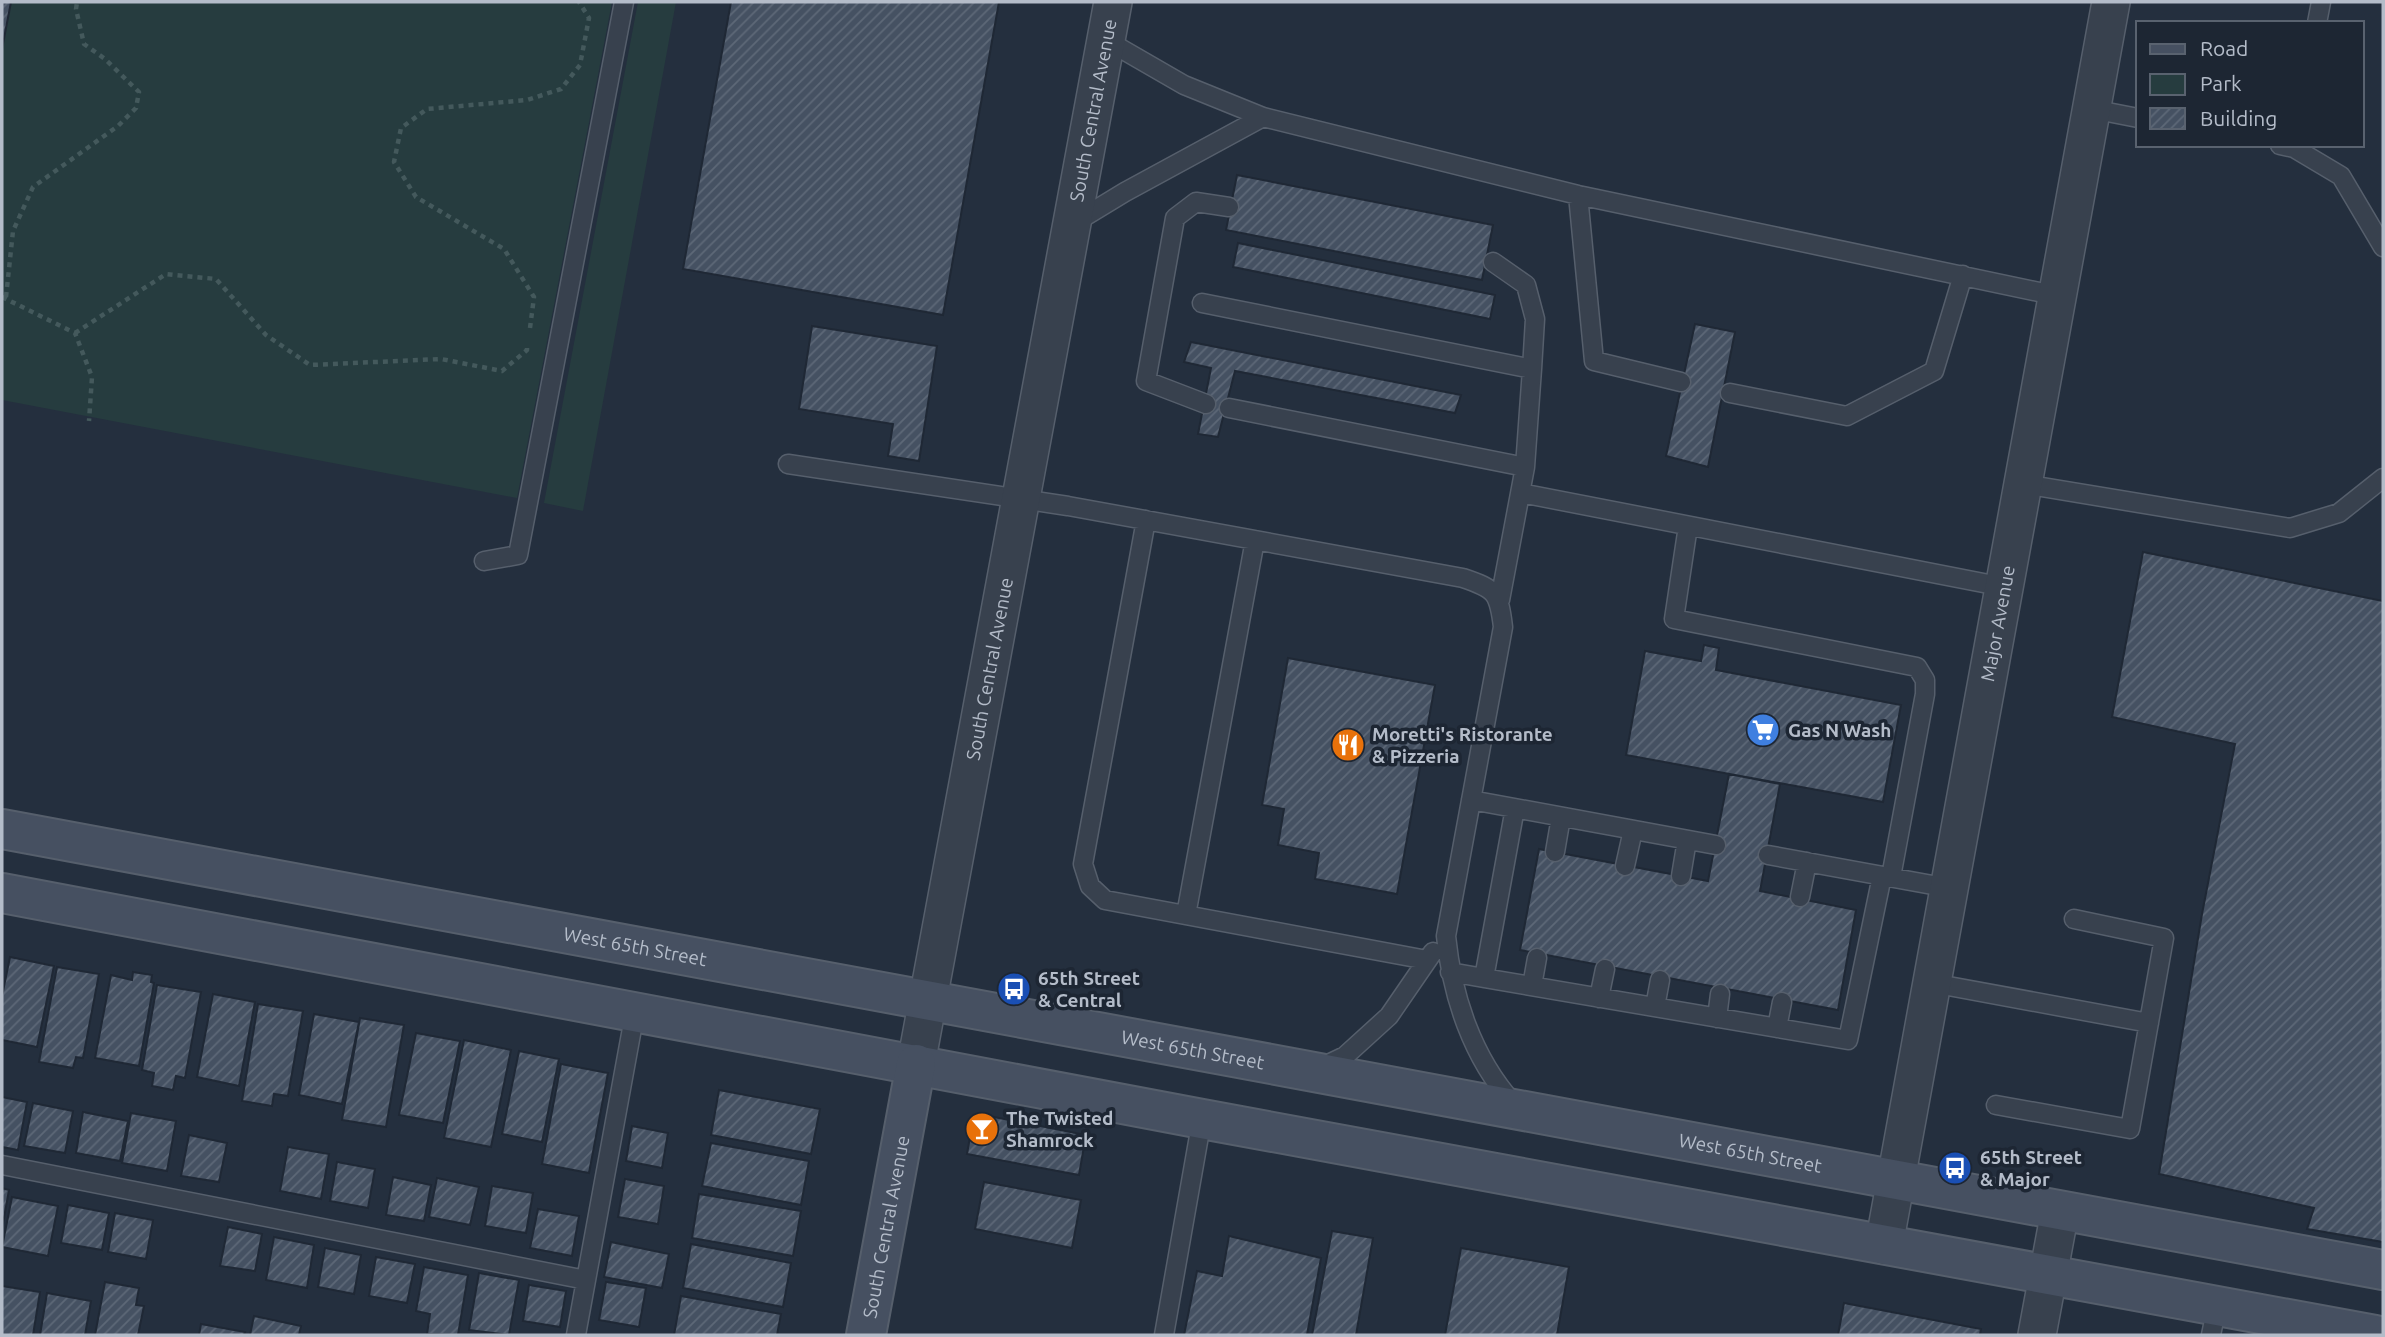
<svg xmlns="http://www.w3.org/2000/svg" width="2385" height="1337" font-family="Ubuntu,sans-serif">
<defs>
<pattern id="building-hatch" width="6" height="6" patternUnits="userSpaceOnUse" patternTransform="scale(1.75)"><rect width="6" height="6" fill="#455162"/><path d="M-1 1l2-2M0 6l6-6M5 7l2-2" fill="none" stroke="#5d6877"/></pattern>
</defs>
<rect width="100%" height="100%" fill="#242f3e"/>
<path fill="#263c3f" d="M11,2H612L517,498L2,400V49Z
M638,2H676L583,511L544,503Z"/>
<path fill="url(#building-hatch)" stroke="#1f2835" stroke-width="2" d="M2,2H11L2,49Z
M731,2H999L943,315L683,269Z
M1237,175L1493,225L1482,280L1226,230Z
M1238,243L1495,295L1490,319L1233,267Z
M1695,324L1735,332L1708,467L1666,456Z
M812,326L937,346L919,461L888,456L893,424L799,409Z
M1191,342L1461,395L1455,413L1235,371L1218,437L1198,434L1211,368L1184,362Z
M2143,552L2383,601V1242L2307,1229L2314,1208L2159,1174L2202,914L2235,744L2112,717Z
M1704,645L1719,648L1716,670L1901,705L1883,802L1626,755L1645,651L1701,661Z
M1288,658L1435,685L1397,894L1315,879L1319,853L1278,845L1284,809L1262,805Z
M1729,774L1780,784L1760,891L1856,910L1838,1010L1520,950L1539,849L1708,881Z
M10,957L54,966L37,1047L2,1040V996Z
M57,967L99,974L83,1058L76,1057L73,1068L39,1062Z
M133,972L152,975L151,982L154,983L139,1066L95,1058L111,975L132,980Z
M157,985L201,992L185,1078L176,1076L173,1090L152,1086L154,1073L142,1070Z
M213,994L255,1002L239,1086L197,1077Z
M258,1004L303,1011L288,1096L274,1094L272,1106L242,1101Z
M314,1014L359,1022L342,1104L299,1095Z
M360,1018L404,1025L386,1127L342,1120Z
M416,1033L460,1041L443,1123L399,1115Z
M464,1040L511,1050L491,1147L444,1138Z
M519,1051L559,1059L542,1142L502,1134Z
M561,1064L608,1073L589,1173L542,1164Z
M719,1090L820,1109L811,1154L711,1135Z
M2,1097L27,1102L18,1150L2,1147Z
M33,1103L73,1111L65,1153L24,1146Z
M83,1112L128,1121L120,1161L76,1153Z
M131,1113L176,1121L167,1171L122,1163Z
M979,1114L1086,1135L1079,1175L967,1154L973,1120Z
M632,1126L668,1133L662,1168L626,1161Z
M189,1135L227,1143L219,1182L181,1176Z
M711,1143L809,1161L801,1205L702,1186Z
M288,1147L329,1154L321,1199L280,1191Z
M337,1162L375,1169L368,1208L330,1201Z
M393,1177L431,1185L424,1221L386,1215Z
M437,1178L479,1187L470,1225L429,1217Z
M625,1179L664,1186L658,1224L618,1217Z
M984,1182L1081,1200L1072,1248L975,1229Z
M492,1186L533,1193L526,1233L485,1226Z
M2,1188L9,1190L2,1229Z
M699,1194L801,1211L793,1256L692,1238Z
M12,1197L58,1206L48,1256L2,1247Z
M68,1205L109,1213L102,1250L61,1243Z
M538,1209L579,1216L572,1256L530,1248Z
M115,1213L153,1220L146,1259L108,1252Z
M228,1227L262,1234L255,1271L220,1266Z
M1332,1231L1373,1238L1356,1335H1312Z
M1229,1236L1321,1258L1307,1335H1184L1197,1271L1222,1276Z
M274,1237L314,1245L307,1288L266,1280Z
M611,1242L669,1254L662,1288L604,1277Z
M691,1244L791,1263L783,1307L683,1288Z
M325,1248L361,1255L354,1294L318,1287Z
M1461,1248L1569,1267L1557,1335H1445Z
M376,1257L415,1264L407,1303L369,1296Z
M424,1267L468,1275L458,1335L427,1334L430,1314L416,1311Z
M479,1273L519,1280L509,1335L469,1330Z
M105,1282L139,1288L136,1305L144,1306L138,1335H95Z
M606,1282L646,1288L639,1327L599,1320Z
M529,1285L566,1291L560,1327L523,1321Z
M2,1286L40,1292L33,1335H2Z
M47,1293L91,1301L85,1335H40Z
M681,1296L781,1314L777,1335H674Z
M1844,1303L1981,1329L1980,1335H1838Z
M254,1316L301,1326L299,1335H250Z
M201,1324L245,1332L244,1335H199Z"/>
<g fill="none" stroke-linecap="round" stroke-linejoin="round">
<defs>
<path id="lane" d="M2317,23L2321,2
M1106,40L1184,85L1263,117L1578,195L2058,296
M2092,109L2138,118
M2280,145L2294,148L2341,176L2383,247
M1578,195L1594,361L1681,382
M1074,223L1125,192L1263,117
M1493,262L1526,285L1535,319L1532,369
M1202,303L1532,369L1525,467L1500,600
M1730,393L1847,416L1934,371L1963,275
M1206,404L1146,381L1175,218L1196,202L1229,207
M1229,408L1525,467
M788,464L1068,506L1463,578C1496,589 1499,593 1503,627L1446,936C1452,996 1472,1057 1513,1103
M2023,484L2290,528L2339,513L2383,478
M1521,493L2004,587
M1146,520L1083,864L1090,886L1105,900L1427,960
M1688,526L1674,619L1917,667L1925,680V694L1891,877
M484,561L518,555L624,2
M1471,800L1716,845
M1515,808L1484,978L1848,1040L1882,876
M1555,852L1561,817
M1768,855L1949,888
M1625,866L1633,830
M1681,876L1687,840
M1800,897L1807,862
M1186,915L1255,540
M1450,972L1484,978
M1932,983L2149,1023
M1532,986L1537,958
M1599,998L1605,969
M1655,1007L1660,980
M1717,1018L1720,994
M1777,1028L1782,1002
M1320,1068L1345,1056L1389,1016L1433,952
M1996,1105L2130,1129L2164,938L2074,919
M2,1165L586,1280
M576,1335L635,1012
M1164,1335L1202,1119
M2211,1335L2217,1306"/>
<g id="street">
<path id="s1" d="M916,1064L1113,2"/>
<path id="s2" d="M1884,1245L2111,2"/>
<path d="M2037,1335L2060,1211"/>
</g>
<g id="secondary">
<path id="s3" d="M2,829L2383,1270"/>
<path d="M2,893L1202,1119L2375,1335"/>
<path id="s4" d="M866,1335L916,1064"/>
</g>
</defs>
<use href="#lane" stroke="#565f6c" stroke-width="21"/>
<use href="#street" stroke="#565f6c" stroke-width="40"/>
<use href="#secondary" stroke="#565f6c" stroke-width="42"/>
<path stroke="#44595c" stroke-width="4.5" stroke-dasharray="5 5" stroke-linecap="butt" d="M2,297L75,333L92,377L89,421
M6,297L13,231L33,187L118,126L136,108L139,92L105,59L84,44L76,9L77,2
M530,328L534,297L504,249L416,197L394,162L401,128L427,109L527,100L561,89L580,65L589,18L579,2
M75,333L166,274L216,279L266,335L310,365L441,359L502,371L527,350V347"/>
<use href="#lane" stroke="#38414e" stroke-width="18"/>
<use href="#street" stroke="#38414e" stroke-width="37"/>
<use href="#secondary" stroke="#465061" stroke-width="38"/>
</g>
<defs>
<symbol id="supermarket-disc" viewBox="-11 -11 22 22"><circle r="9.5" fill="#3f7fe0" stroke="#1d2633"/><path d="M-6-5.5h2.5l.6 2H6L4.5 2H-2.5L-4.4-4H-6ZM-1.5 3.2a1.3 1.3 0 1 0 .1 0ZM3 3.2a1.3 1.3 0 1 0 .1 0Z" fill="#fff"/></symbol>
<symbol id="restaurant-disc" viewBox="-11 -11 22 22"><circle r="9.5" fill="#e8710a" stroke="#1d2633"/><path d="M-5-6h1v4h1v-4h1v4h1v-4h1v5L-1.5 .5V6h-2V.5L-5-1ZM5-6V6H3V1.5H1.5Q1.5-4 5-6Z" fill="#fff"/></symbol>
<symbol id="bus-disc" viewBox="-11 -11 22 22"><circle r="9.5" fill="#1a4fb4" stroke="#1d2633"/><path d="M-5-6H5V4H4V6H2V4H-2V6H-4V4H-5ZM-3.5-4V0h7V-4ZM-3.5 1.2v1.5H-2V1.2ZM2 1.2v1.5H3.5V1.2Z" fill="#fff"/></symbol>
<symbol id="bar-disc" viewBox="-11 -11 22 22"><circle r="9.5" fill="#e8710a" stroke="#1d2633"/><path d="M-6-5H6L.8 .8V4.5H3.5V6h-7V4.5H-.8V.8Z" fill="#fff"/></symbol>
</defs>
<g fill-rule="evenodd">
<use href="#supermarket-disc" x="1744" y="711" width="38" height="38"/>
<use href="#restaurant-disc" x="1329" y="726" width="38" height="38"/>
<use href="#bus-disc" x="995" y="970" width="38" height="38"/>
<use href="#bar-disc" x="963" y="1110" width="38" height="38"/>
<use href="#bus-disc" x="1936" y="1149" width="38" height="38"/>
</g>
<g text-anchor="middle" stroke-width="7" stroke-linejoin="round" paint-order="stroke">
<g font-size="19" fill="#b4bcc9" stroke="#1d2633">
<text dy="7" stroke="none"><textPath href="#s1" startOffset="970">South Central Avenue</textPath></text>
<text dy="7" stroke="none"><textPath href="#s2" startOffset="632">Major Avenue</textPath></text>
<text dy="7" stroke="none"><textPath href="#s1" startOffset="402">South Central Avenue</textPath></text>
<text dy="7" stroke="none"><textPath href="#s3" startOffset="644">West 65th Street</textPath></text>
<text dy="7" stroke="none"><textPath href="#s3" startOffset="1211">West 65th Street</textPath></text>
<text dy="7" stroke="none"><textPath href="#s3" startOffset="1778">West 65th Street</textPath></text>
<text dy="7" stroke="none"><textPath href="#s4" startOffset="110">South Central Avenue</textPath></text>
</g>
<g font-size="19" font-weight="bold" fill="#b4bcc9" stroke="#1d2633" text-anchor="start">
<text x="1788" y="737">Gas N Wash</text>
<text x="1372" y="741">Moretti's Ristorante<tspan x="1372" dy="22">&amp; Pizzeria</tspan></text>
<text x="1038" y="985">65th Street<tspan x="1038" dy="22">&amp; Central</tspan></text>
<text x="1006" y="1125">The Twisted<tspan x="1006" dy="22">Shamrock</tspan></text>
<text x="1980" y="1164">65th Street<tspan x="1980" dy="22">&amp; Major</tspan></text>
</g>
</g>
<rect width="2385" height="1337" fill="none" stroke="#b4bcc9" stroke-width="7"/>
<rect x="2136" y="21" width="228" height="126" fill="#1d2633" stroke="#59626f" stroke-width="2"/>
<rect x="2150" y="44" width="35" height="10" fill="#465061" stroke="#59626f" stroke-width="2"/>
<text x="2200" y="56" font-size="21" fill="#b4bcc9">Road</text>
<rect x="2150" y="74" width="35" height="21" fill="#263c3f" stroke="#59626f" stroke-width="2"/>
<text x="2200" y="91" font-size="21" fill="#b4bcc9">Park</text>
<rect x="2150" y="108" width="35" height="21" fill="url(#building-hatch)" stroke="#59626f" stroke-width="2"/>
<text x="2200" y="126" font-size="21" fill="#b4bcc9">Building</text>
</svg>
